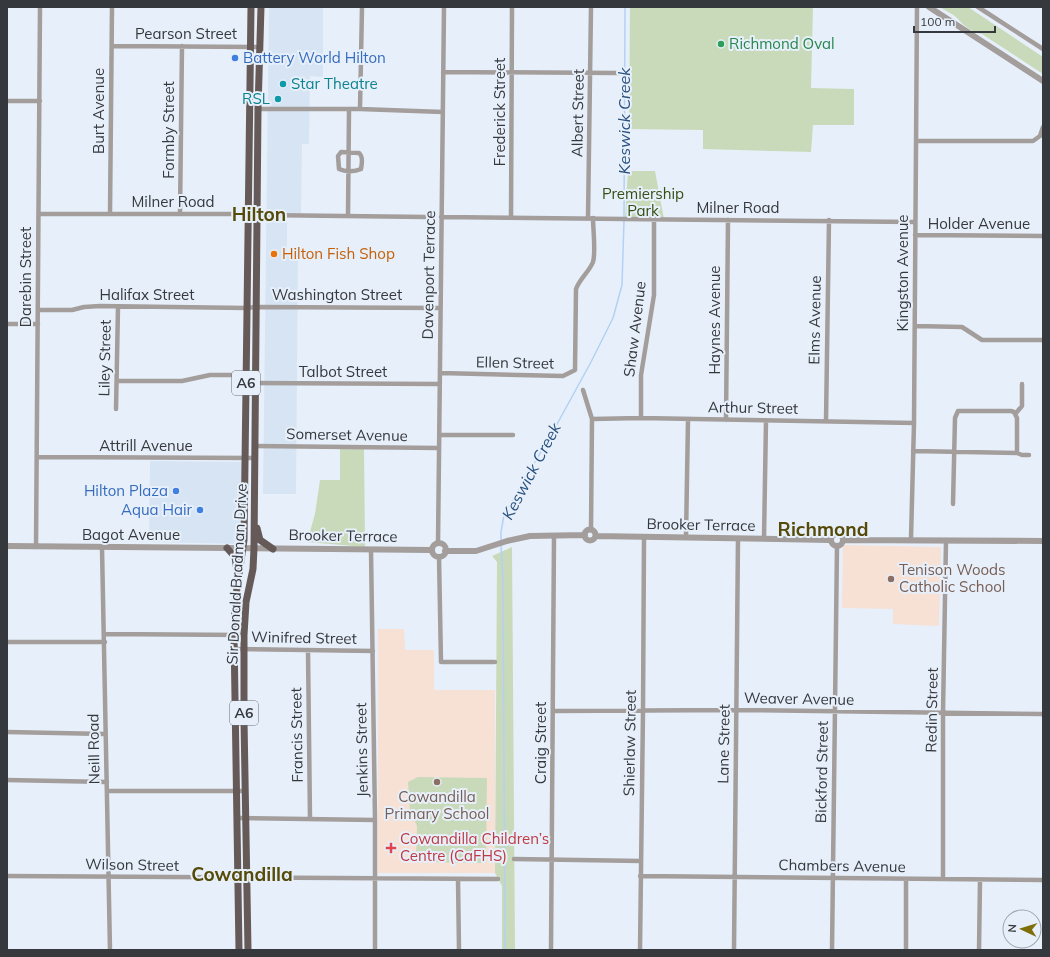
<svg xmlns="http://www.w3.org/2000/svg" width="1050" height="957" font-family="Mulish,sans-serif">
<rect width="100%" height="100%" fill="#e7f0fa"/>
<path fill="#d6e4f3" d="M269,7H323V77L310,76L309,144H302L301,216H287V251H298L296,494H263Z
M150,461L243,462L241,544L149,542Z"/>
<path fill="#f7e0d4" d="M843,545L941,547L939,626L893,624V609L842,608Z
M378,629H404L405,650H434V690H495V873H378Z"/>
<path fill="#c8dab9" d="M630,7H813L811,88L854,89V125H813L811,152L703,149V130L629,129Z
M940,7H968L1043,57V74L982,34C973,33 964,26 958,19C954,14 945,11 940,7Z
M628,171H655L664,219H625Z
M340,447H364L365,547L307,542L315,514L320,480H340Z
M512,547L515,950H502V886L495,873L497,562L492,556Z
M418,777L487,778L486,863L416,862L417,826L410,811L408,782Z"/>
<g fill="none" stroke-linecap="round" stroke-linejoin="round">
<path stroke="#b3d1f5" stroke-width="1.5" d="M624,217L625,7
M501,541V532L504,515L556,426L591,362L613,318L622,285L624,221
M501,545L503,579L505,950"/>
<path stroke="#a39d9c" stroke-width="4.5" d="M978,7L1043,49
M112,46L259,47
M443,72L619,73
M7,101H40
M257,109H360L443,112
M360,109L362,7
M916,141H1033L1040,136L1043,127
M341,152L359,153C363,156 362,164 361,169C355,172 345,172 339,169L338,156Z
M39,214H248L260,215L427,217
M110,214L112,7
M180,214L182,46
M348,216L349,109
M441,217L915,222
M511,218L512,7
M588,218L591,7
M915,235L1043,236
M38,310H72L84,307L100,306L246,308L257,307L440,308
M7,324H38
M915,326L962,327L982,340H1043
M440,373L563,376L575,370L576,289C580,278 589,272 593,262C596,253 593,229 593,218
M117,381H182L210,375H256
M246,383L439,384
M583,390L592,419
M116,409L118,307
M1016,413L1022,406V384
M641,418V375L654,295V219
M726,420L728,220
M826,421L829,220
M439,435H513
M255,446L439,448
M913,451L1017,453L1022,455H1029
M37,457L255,458
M953,504L955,418L958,411H1011L1014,412L1017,418V453
M591,530L592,419L641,418L914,423
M686,537L688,420
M764,539L766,421
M911,539L914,423L917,7
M438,544L444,7
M36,547L40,7
M102,548L110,950
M371,550L375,820V950
M439,557L441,662H495
M104,634L244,635
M7,642H105
M234,649L373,651
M308,651L310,819
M554,711L736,710L1043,714
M7,732L105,734
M7,780L107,782
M107,791H246
M237,818L375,820
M514,859L641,861
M7,876L498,879
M640,876L1043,880
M458,879L459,950
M943,879V713L946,540
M551,950L554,536
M640,950L643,711L644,537
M734,950L738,538
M832,950L837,546
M906,950V879
M979,950L980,880"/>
<path stroke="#a39d9c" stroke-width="6" d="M929,7L1043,81
M584.5 535a5.5 5.5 0 1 1 11 0a5.5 5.5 0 1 1-11 0Z
M831 540a6 6 0 1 1 12 0a6 6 0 1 1-12 0Z
M596,536L830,540
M843,540L1043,541
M432 550a7 7 0 1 1 14 0a7 7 0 1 1-14 0Z
M7,546L432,550
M445,551H476L507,541L530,536L585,535"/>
<path stroke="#655a58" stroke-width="7" d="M257,528L260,540L273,549
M227,548L235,557L237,571
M239,950L234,635L235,602L244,540L251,7
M248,950L244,720V635L246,602L253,569L254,548L258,109L261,7"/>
</g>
<circle fill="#2e9e5b" stroke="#e7f0fa" stroke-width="1.5" cx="721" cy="44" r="4"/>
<g fill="#3f7fe0" stroke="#e7f0fa" stroke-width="1.5">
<circle cx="235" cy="58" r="4"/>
<circle cx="176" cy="491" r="4"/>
<circle cx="200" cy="510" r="4"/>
</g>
<g fill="#0f9aa8" stroke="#e7f0fa" stroke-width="1.5">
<circle cx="283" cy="84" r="4"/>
<circle cx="278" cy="99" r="4"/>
</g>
<circle fill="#e8710a" stroke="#e7f0fa" stroke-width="1.5" cx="274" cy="254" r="4"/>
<g fill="#8d6e63" stroke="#e7f0fa" stroke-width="1.5">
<circle cx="891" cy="579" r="4"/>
<circle cx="437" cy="782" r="4"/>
</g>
<path fill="#e0444e" stroke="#e7f0fa" stroke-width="1.5" d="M389 842h4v4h4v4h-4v4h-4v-4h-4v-4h4z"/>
<g text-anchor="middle" stroke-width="4" stroke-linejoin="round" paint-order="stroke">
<g fill="#e7f0fa" stroke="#6a6f75" stroke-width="1">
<rect x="232" y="371" width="28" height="24" rx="3"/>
<rect x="230" y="701" width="28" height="24" rx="3"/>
</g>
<g font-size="14" font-weight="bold" fill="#35383c">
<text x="246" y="388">A6</text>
<text x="244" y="718">A6</text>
</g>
<g font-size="15" fill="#35383c" stroke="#e7f0fa">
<text x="186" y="39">Pearson Street</text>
<text transform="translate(99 111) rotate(-90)" y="5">Burt Avenue</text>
<text transform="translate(500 112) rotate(-90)" y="5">Frederick Street</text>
<text transform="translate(578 113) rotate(-89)" y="5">Albert Street</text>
<text transform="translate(169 130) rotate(-90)" y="5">Formby Street</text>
<text x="173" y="207">Milner Road</text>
<text x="738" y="213">Milner Road</text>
<text x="979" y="229">Holder Avenue</text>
<text transform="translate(903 273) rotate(-90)" y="5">Kingston Avenue</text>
<text transform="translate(429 275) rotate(-89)" y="5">Davenport Terrace</text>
<text transform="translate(26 277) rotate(-90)" y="5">Darebin Street</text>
<text x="147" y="300">Halifax Street</text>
<text x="337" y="300">Washington Street</text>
<text transform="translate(715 320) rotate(-90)" y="5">Haynes Avenue</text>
<text transform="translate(815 320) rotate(-89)" y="5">Elms Avenue</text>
<text transform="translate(635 329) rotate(-83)" y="5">Shaw Avenue</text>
<text transform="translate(105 358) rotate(-89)" y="5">Liley Street</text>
<text transform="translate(515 363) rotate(1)" y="5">Ellen Street</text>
<text x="343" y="377">Talbot Street</text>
<text transform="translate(753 408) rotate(1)" y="5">Arthur Street</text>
<text transform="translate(347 435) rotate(1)" y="5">Somerset Avenue</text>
<text x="146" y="451">Attrill Avenue</text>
<text transform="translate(701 525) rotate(1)" y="5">Brooker Terrace</text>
<text x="131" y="540">Bagot Avenue</text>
<text transform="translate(343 536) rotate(1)" y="5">Brooker Terrace</text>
<text transform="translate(237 574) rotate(-87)" y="5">Sir Donald Bradman Drive</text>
<text transform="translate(304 638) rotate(1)" y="5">Winifred Street</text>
<text transform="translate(799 699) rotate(1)" y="5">Weaver Avenue</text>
<text transform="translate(932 710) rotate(-89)" y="5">Redin Street</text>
<text transform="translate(297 735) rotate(-91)" y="5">Francis Street</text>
<text transform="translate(541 743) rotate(-90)" y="5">Craig Street</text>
<text transform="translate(630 743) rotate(-89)" y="5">Shierlaw Street</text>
<text transform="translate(724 744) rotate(-89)" y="5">Lane Street</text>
<text transform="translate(94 749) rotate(-91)" y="5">Neill Road</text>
<text transform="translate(362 750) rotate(-91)" y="5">Jenkins Street</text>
<text transform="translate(822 772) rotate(-89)" y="5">Bickford Street</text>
<text transform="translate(132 865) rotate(1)" y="5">Wilson Street</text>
<text transform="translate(842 866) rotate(1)" y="5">Chambers Avenue</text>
</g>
<g font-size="15" fill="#27864d" stroke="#e7f0fa" text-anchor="start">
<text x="729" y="49">Richmond Oval</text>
</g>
<g font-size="15" fill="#366cbe" stroke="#e7f0fa" text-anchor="end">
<text x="243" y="63" text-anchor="start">Battery World Hilton</text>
<text x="168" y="496">Hilton Plaza</text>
<text x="192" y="515">Aqua Hair</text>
</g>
<g font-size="15" fill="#0d838f" stroke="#e7f0fa" text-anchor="start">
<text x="291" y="89">Star Theatre</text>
<text x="270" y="104" text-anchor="end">RSL</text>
</g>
<g font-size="15" fill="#344e13" stroke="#e7f0fa">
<text x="643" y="199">Premiership<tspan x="643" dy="17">Park</tspan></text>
</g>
<g font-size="15" fill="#c56008" stroke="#e7f0fa" text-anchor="start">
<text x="282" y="259">Hilton Fish Shop</text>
</g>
<g font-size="15" fill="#785e54" stroke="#e7f0fa" text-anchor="start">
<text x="899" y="575">Tenison Woods<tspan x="899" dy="17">Catholic School</tspan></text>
<text x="437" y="802" text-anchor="middle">Cowandilla<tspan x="437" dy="17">Primary School</tspan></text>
</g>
<g font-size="15" fill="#be3a42" stroke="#e7f0fa" text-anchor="start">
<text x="400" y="844">Cowandilla Children’s<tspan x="400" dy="17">Centre (CaFHS)</tspan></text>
</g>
<g font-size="16" font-style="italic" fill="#28507e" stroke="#e7f0fa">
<text transform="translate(624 121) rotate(-90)" y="6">Keswick Creek</text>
<text transform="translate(531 471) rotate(-62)" y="6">Keswick Creek</text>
</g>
<g font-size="19" font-weight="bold" fill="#564a09" stroke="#e7f0fa">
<text x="259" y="221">Hilton</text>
<text x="823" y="536">Richmond</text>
<text x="242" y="881">Cowandilla</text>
</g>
</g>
<rect width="1050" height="957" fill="none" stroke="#35383c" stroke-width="16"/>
<g transform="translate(1022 929) rotate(274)"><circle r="19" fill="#e7f0fa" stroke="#a0a6ae"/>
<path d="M0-3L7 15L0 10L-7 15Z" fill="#7f6e0a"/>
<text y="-6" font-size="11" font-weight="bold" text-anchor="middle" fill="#35383c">N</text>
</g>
<path d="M914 26v6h81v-6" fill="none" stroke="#35383c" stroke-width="2"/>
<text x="920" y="26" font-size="12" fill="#35383c" stroke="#e7f0fa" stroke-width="3" paint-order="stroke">100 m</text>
</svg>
